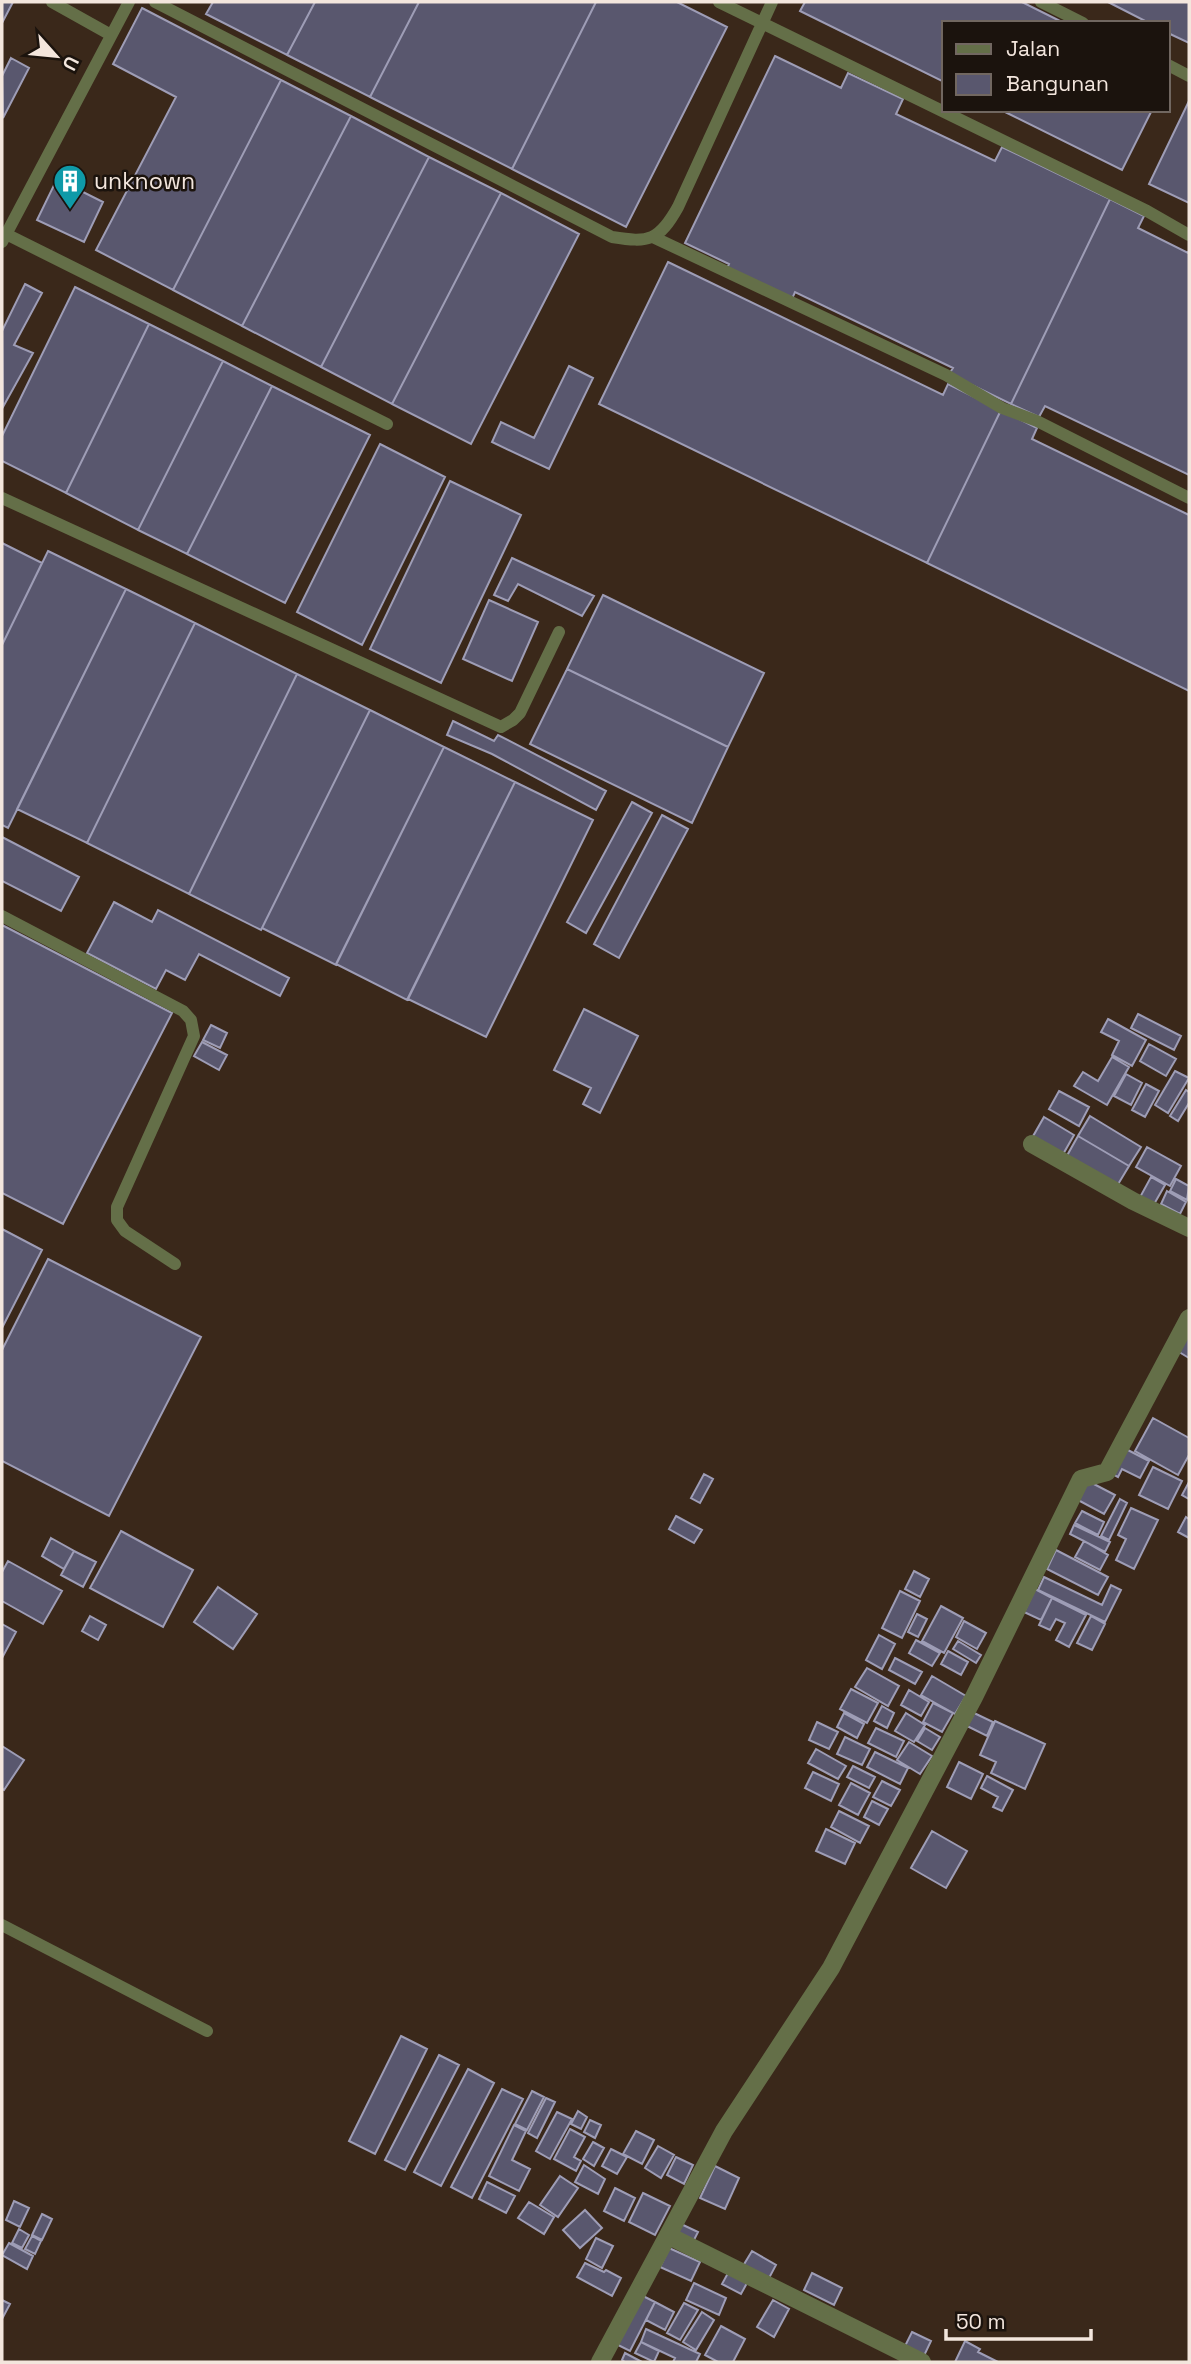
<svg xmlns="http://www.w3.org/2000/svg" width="1191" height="2364" font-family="'Space Grotesk',sans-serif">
<rect width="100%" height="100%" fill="#3a281a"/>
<path fill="#59576e" stroke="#9e9db6" stroke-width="2" d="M2,2H13L2,23Z
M213,2H315L287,55L206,14Z
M315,2H419L370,97L287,55Z
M419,2H596L512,169L370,97Z
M596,2H677L727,27L626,227L512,169Z
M805,2H1022L1064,23H944V82L800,11Z
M1108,2H1189V43L1168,33V23H1149Z
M142,8L281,80L173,290L96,250L176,97L113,64Z
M775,56L841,88L848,73L903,99L896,114L995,161L1002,147L1110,199L1011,404L949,374L953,368L795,292L792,299L727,268L729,264L685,243Z
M11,58L29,68L3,118L2,76Z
M281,80L351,116L242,326L173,290Z
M1189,101V203L1149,184Z
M1001,110H1152L1122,170Z
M351,116L429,157L321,367L242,326Z
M429,157L501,193L392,404L321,367Z
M57,179L103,202L84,242L37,220Z
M501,193L579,234L471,444L392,404Z
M1110,199L1144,216L1138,228L1188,253L1189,251V475L1045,406L1039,417L1011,404Z
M668,262L943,395L948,384L1001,410L927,563L599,404Z
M25,284L42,293L14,345L33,353L3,407L2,331Z
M75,287L149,324L66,493L2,461V436Z
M149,324L223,361L138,530L66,493Z
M223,361L272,386L187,554L138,530Z
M569,366L593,378L549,469L492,442L501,422L534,438Z
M272,386L370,435L285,603L187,554Z
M1001,410L1037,428L1032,439L1189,515V691L927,563Z
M380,444L445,477L362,645L297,612Z
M450,481L521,515L441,683L370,649Z
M2,543L42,563L2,645Z
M48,551L126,589L8,828L2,825V645Z
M512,558L594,596L582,616L518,584L508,601L494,595Z
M126,589L195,623L87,843L17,809Z
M603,595L764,673L728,747L567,669Z
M489,600L538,622L512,681L463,659Z
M195,623L297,674L189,894L87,843Z
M567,669L728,747L692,823L530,744Z
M297,674L370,710L261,930L189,894Z
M370,710L444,747L336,965L262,928Z
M453,721L494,741L498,735L606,791L596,810L492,754L447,735Z
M444,747L515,782L407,1000L336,964Z
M515,782L593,820L486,1037L408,999Z
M632,802L652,813L586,933L567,922Z
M662,815L688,829L619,958L594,944Z
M2,837L79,877L61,911L2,881Z
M114,902L152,922L158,910L289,978L280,996L199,954L185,980L166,970L156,989L87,953Z
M2,925L172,1013L63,1224L2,1193Z
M584,1009L638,1036L600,1113L583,1104L591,1088L554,1070Z
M1138,1014L1181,1036L1174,1050L1131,1028Z
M1108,1019L1146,1040L1132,1066L1112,1055L1119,1041L1101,1032Z
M211,1025L227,1033L220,1048L203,1040Z
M202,1042L227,1055L219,1070L194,1056Z
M1149,1044L1176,1059L1166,1076L1140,1061Z
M1112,1057L1129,1067L1107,1105L1074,1086L1083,1072L1098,1081Z
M1175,1071L1189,1078L1168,1113L1155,1105Z
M1126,1074L1142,1083L1131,1105L1114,1096Z
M1146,1084L1159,1091L1145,1117L1132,1110Z
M1186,1090L1189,1092V1103L1178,1121L1170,1116Z
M1059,1091L1089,1107L1079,1126L1049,1109Z
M1090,1116L1141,1147L1129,1166L1078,1136Z
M1044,1117L1074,1135L1062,1156L1032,1138Z
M1078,1136L1129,1166L1114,1191L1064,1161Z
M1147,1147L1181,1166L1170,1186L1136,1167Z
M1151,1177L1165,1185L1153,1206L1139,1199Z
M1176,1179L1189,1186L1187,1200L1170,1191Z
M1167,1191L1186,1202L1180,1214L1161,1204Z
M2,1229L42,1250L2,1328Z
M48,1259L201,1337L109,1516L2,1461V1350Z
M1189,1333V1358L1179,1352Z
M1153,1418L1189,1438V1455L1178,1475L1135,1451Z
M1124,1448L1149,1461L1140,1478L1122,1469L1118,1477L1111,1473Z
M1153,1467L1182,1481L1168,1509L1139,1495Z
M704,1474L713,1479L700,1503L691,1498Z
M1088,1481L1115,1495L1104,1514L1078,1500Z
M1189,1482V1499L1182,1495Z
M1120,1499L1127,1503L1109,1540L1101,1536Z
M1131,1508L1158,1520L1134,1569L1116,1560L1126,1539L1118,1535Z
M1082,1511L1104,1522L1098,1535L1075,1523Z
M676,1516L702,1530L694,1543L669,1529Z
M1186,1517L1189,1519V1538L1178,1532Z
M1074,1525L1110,1542L1105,1552L1070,1534Z
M121,1531L193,1570L163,1627L90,1588Z
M51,1538L74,1551L64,1569L42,1556Z
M1084,1541L1108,1555L1100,1570L1075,1557Z
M1056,1550L1108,1577L1098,1595L1047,1569Z
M74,1551L96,1562L83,1587L61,1575Z
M8,1561L62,1591L43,1624L2,1601V1572Z
M914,1571L929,1579L920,1597L905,1589Z
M1044,1577L1102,1605L1111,1585L1121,1590L1105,1622L1038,1590Z
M218,1587L257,1614L233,1649L194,1622Z
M1035,1589L1052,1598L1041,1620L1024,1612Z
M900,1591L920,1601L902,1638L882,1628Z
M1052,1598L1086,1615L1069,1647L1056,1640L1065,1623L1056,1619L1050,1630L1039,1625Z
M941,1606L963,1618L944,1653L922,1641Z
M917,1614L927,1619L918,1637L908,1632Z
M90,1616L106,1625L98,1640L82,1631Z
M1091,1616L1105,1624L1092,1650L1077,1643Z
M964,1621L986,1633L977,1649L956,1637Z
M2,1624L16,1632L2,1658Z
M879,1635L895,1644L882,1669L866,1660Z
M916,1640L940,1653L932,1666L909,1653Z
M958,1641L981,1655L976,1663L953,1649Z
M948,1651L968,1662L961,1675L941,1664Z
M895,1658L922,1672L915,1684L889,1670Z
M867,1668L899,1686L888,1706L855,1687Z
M932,1676L966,1696L955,1714L921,1695Z
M851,1689L878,1703L867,1723L840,1709Z
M909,1690L929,1702L921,1716L901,1705Z
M933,1703L953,1713L942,1732L923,1722Z
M882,1706L894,1713L887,1728L874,1721Z
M844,1713L864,1724L857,1738L837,1727Z
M906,1713L925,1725L914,1742L895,1731Z
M974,1713L993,1722L987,1736L967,1726Z
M995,1721L1045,1744L1025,1789L991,1773L996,1762L980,1755Z
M817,1722L838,1732L829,1749L809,1740Z
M876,1728L904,1741L896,1757L868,1743Z
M925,1728L940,1737L932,1750L917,1741Z
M845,1737L870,1749L862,1765L837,1754Z
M909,1742L932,1756L920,1774L897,1760Z
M2,1746L24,1760L4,1790L2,1789Z
M816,1749L846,1766L838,1779L808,1763Z
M875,1752L908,1768L900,1784L867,1767Z
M959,1762L983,1774L971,1799L947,1787Z
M853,1766L875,1777L869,1788L847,1777Z
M813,1772L839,1784L831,1801L805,1788Z
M987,1776L1013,1790L1002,1811L993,1807L998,1797L981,1788Z
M882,1781L900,1790L891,1806L873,1797Z
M851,1783L870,1793L858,1815L839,1805Z
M872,1801L888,1809L879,1825L864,1817Z
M839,1811L869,1826L860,1843L831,1827Z
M826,1829L855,1843L845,1864L816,1851Z
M932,1831L967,1851L946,1888L911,1868Z
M401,2036L427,2049L375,2154L349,2141Z
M439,2055L459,2065L405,2170L385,2160Z
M468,2069L494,2083L441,2186L414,2172Z
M502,2089L523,2099L472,2198L451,2187Z
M532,2091L544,2097L527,2130L515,2124Z
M546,2098L555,2102L537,2138L528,2133Z
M578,2111L587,2117L581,2129L571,2124Z
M557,2112L572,2119L550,2159L536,2151Z
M590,2120L601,2125L595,2138L584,2132Z
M514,2125L526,2131L512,2160L530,2169L519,2191L489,2176Z
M570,2129L585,2137L574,2157L581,2161L576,2171L554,2159Z
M636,2131L654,2140L642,2164L623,2154Z
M593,2142L604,2148L594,2166L583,2159Z
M658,2146L674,2155L661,2178L645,2168Z
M611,2149L627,2157L617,2174L602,2166Z
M676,2157L693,2165L684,2184L667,2175Z
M584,2165L605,2179L598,2194L575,2182Z
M715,2166L739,2178L725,2209L700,2198Z
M560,2176L578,2188L558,2217L540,2205Z
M487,2182L515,2196L506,2213L479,2199Z
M615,2188L635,2198L624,2221L604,2211Z
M643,2193L670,2206L655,2235L629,2222Z
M14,2201L29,2208L20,2227L6,2220Z
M529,2202L554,2217L544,2234L518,2218Z
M585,2210L602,2228L580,2248L563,2230Z
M42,2214L52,2219L42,2240L32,2235Z
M681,2224L698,2232L692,2244L675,2236Z
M19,2229L29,2235L22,2248L12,2243Z
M32,2236L41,2241L35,2254L25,2249Z
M596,2238L613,2246L602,2268L586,2259Z
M9,2243L33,2256L27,2269L2,2255Z
M669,2248L700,2262L691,2281L660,2267Z
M752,2251L776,2265L768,2280L743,2266Z
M585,2263L604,2272L606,2270L621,2278L612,2296L577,2277Z
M728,2273L747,2283L741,2294L722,2284Z
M812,2273L842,2288L834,2305L804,2290Z
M694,2283L726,2298L719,2315L686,2300Z
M639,2294L655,2302L630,2351L614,2343Z
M2,2300L10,2304L2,2319Z
M773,2300L789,2309L774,2337L757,2327Z
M655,2302L674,2312L665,2330L646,2320Z
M684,2303L698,2310L680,2340L667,2333Z
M702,2312L714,2320L696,2350L683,2342Z
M721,2326L745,2339L733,2362H718L705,2355Z
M646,2329L700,2354L696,2362H673L675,2358L641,2342Z
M912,2332L931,2341L922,2360L903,2350Z
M965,2341L980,2349L978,2352L998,2362H955Z
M641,2342L659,2351L654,2362L635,2353Z
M625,2353L642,2362H625L622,2360Z"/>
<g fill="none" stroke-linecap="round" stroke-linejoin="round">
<path stroke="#646f48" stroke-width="12" d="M52,2L111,35
M155,2L612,237C649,243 659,241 678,207L772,2
M719,2L1147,211L1189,235
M1041,2L1083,23
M1168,65L1189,76
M6,234L387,424
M655,238L946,375L1002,408L1037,421L1189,498
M2,242L129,2
M2,498L501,727L513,720L520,713L559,632
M2,916L183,1011L191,1020L194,1036L117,1207V1220L125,1231L175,1264
M2,1925L207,2031"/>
<path stroke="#646f48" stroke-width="18" d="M1032,1144L1133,1201L1189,1228
M669,2236L922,2362
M600,2362L724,2131L831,1968L974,1697L1081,1479L1107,1472L1189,1318"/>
</g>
<defs>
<symbol id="building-pin" viewBox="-11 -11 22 30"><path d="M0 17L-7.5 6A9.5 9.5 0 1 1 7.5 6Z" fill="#0f9aa8" stroke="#1b130d"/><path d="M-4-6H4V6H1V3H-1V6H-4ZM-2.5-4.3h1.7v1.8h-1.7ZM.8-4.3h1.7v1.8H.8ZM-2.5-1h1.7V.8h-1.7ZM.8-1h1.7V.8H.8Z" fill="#fff"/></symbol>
</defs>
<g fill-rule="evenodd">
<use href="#building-pin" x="51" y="162" width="38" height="52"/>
</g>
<g text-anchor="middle" stroke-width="5" stroke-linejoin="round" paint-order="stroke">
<g font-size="23" fill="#f3e6dd" stroke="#1b130d" text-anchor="start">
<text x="94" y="189">unknown</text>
</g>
</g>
<rect width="1191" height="2364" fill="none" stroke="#f3e6dd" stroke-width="7"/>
<rect x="942" y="21" width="228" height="91" fill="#1b130d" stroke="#716760" stroke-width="2"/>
<rect x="956" y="44" width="35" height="10" fill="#646f48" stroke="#716760" stroke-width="2"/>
<text x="1006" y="56" font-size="21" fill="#f3e6dd">Jalan</text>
<rect x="956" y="74" width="35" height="21" fill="#59576e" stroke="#716760" stroke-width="2"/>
<text x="1006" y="91" font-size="21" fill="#f3e6dd">Bangunan</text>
<g transform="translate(56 56) rotate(117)" stroke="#1b130d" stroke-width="5" paint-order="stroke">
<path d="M0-5L12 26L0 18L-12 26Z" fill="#f3e6dd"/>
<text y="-10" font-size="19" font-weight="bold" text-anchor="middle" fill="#f3e6dd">U</text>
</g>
<path d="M946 2329v10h145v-10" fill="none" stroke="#f3e6dd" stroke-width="3.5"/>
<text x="956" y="2329" font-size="21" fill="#f3e6dd" stroke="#1b130d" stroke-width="5" paint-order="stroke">50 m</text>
</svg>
